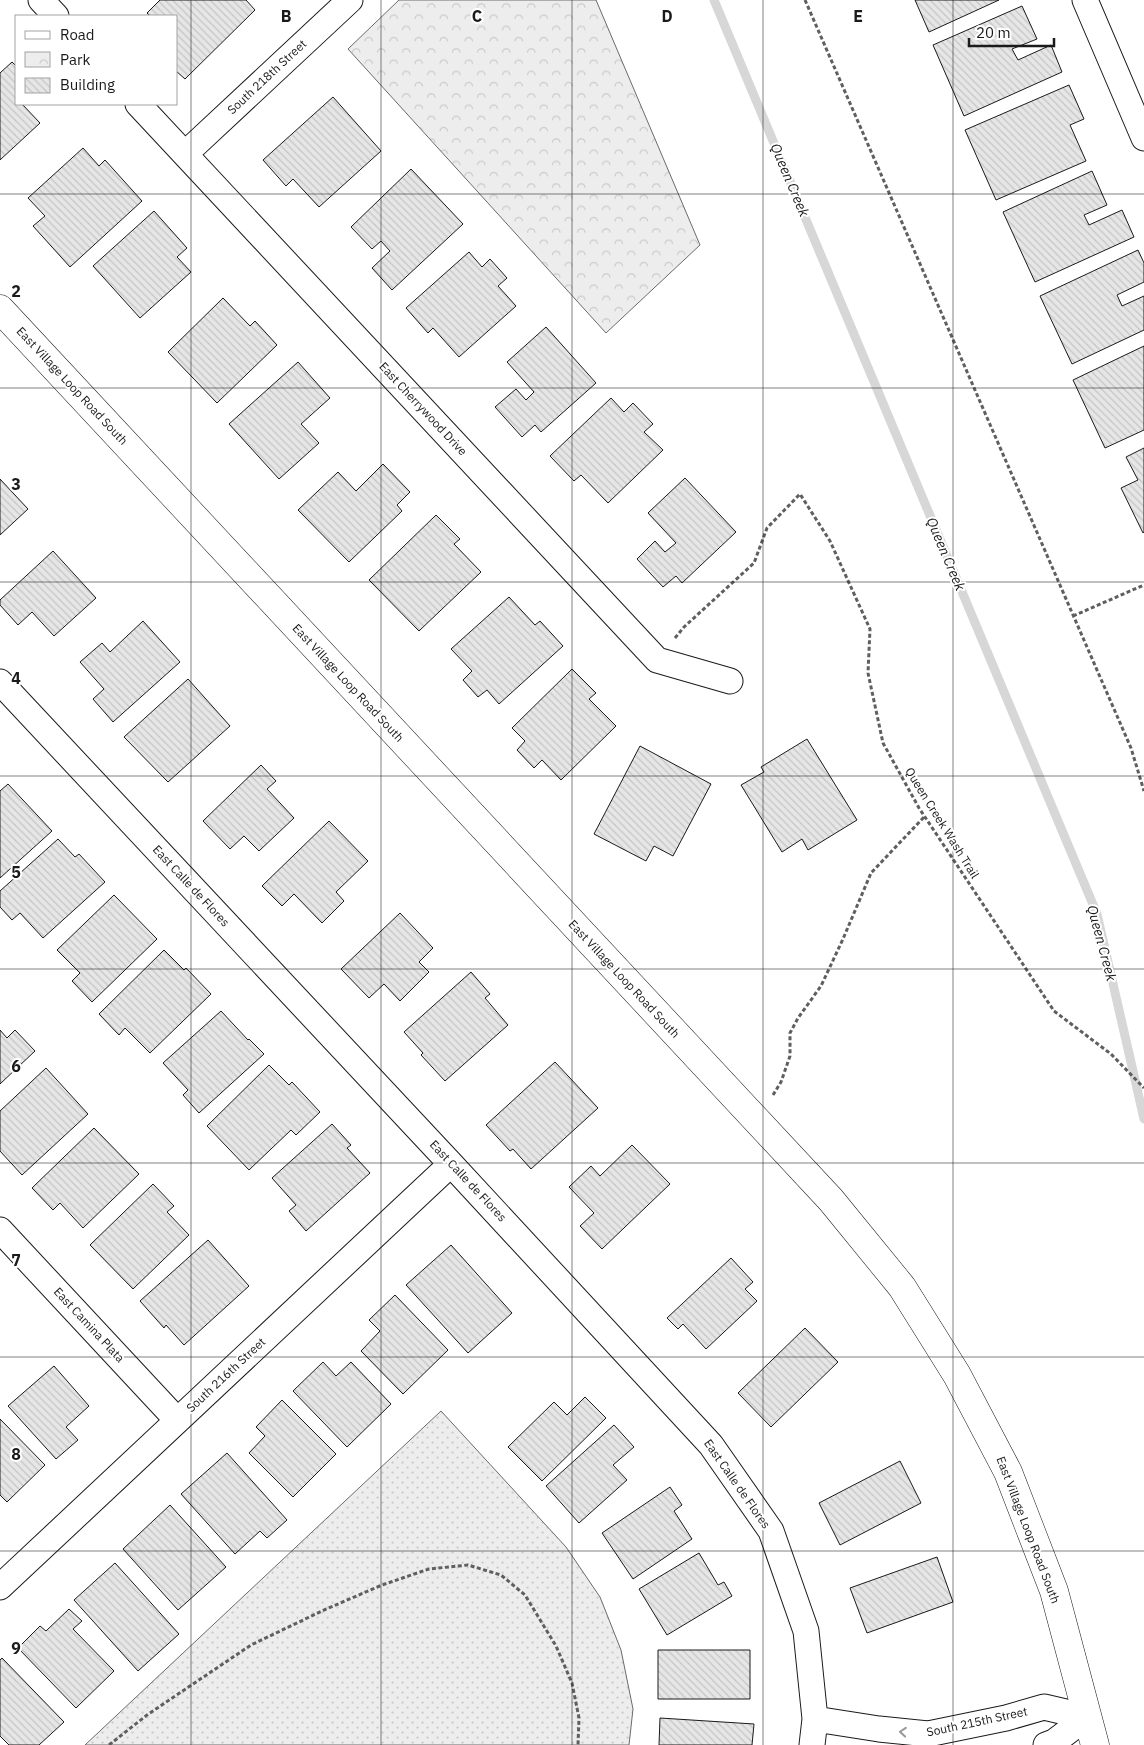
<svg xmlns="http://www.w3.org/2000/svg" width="1144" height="1745" font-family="'IBM Plex Sans',sans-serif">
<defs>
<pattern id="grass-dots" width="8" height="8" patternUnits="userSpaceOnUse" patternTransform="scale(1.25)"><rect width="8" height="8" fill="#ededed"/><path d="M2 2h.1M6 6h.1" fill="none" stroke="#cbcbcb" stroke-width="1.8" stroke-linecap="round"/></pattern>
<pattern id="park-crowns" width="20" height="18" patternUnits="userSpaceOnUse" patternTransform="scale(1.25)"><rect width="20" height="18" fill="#ededed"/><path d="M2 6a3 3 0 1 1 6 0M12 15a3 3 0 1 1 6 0" fill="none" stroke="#cbcbcb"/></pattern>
<pattern id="building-back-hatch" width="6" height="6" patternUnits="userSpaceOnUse" patternTransform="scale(1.25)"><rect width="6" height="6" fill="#e6e6e6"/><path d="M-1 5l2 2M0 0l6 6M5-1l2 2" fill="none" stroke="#c5c5c5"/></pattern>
</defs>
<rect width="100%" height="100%" fill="#fff"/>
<path fill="url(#grass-dots)" stroke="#6a6a6a" d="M441,1411L566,1547L600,1597L621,1650L633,1709L629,1745H85Z"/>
<path fill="url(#park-crowns)" stroke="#6a6a6a" d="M399,0H596L700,245L606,333L348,49Z"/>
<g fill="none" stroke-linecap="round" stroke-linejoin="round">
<path stroke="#d7d7d7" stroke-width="9" d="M714,0L1097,914L1144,1119"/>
</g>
<path fill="url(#building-back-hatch)" stroke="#1a1a1a" d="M160,0H246L255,10L185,79L176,71V16H150L147,13Z
M915,0H999L929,32Z
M1022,6L1037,39L1012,49L1018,60L1051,45L1062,72L964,116L933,45Z
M12,62L16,66V104H22L40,123L0,160V73Z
M1069,85L1084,119L1070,125L1086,161L996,200L965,130Z
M333,97L381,151L319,207L293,179L286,186L263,160Z
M83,148L99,166L105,160L142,201L70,267L33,226L45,216L28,198Z
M411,169L463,224L392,290L372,268L390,251L381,241L372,249L351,227Z
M1092,171L1107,205L1084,215L1089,225L1122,210L1134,237L1035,282L1003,212Z
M154,211L187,248L177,257L191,272L140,318L93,266Z
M1138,250L1144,263V282L1117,295L1122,306L1144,296V330L1072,364L1040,296Z
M469,252L482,267L490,259L507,278L498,286L516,306L459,357L433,328L428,333L406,308Z
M223,298L250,326L255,321L277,345L217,403L168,352Z
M546,327L596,383L541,432L535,425L522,437L495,407L516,389L526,400L534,392L507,362Z
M1144,346V430L1105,448L1073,380Z
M298,362L330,398L301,424L319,443L279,479L229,424Z
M611,398L624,412L633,403L653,424L644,432L663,450L608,503L581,475L574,481L550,456Z
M1144,448V532L1143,533L1121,488L1138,480L1126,457Z
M383,464L410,492L397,505L402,511L349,562L298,510L338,472L356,491Z
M685,478L736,532L682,583L676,576L663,587L637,559L655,541L665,552L676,543L648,513Z
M0,479L28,509L0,535Z
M436,515L460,539L454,544L481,572L419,631L369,580Z
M53,551L96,598L54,636L32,612L18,625L0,605V600Z
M509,597L535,625L540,621L563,646L499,704L487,690L478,697L463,680L472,671L451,649Z
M143,621L180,662L113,722L93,699L104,689L80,662L102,643L110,652Z
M572,669L596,693L589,699L616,726L561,780L542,760L534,768L517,750L525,741L512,728Z
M188,679L230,726L168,782L124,737Z
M807,739L857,820L808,850L802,839L782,852L741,785L764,772L761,767Z
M640,746L711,784L673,856L654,846L646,861L594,834Z
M261,765L276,781L267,789L294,818L259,851L244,836L230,849L203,821Z
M8,784L52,831L0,878V791Z
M329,821L368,861L336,892L344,901L322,923L294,894L282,906L262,886Z
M58,839L75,857L79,854L105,882L43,938L20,913L12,920L0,907V891Z
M114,895L157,939L92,1002L72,981L80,973L57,950Z
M400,913L433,948L419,962L429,972L400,1001L384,984L369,998L341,969Z
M164,950L184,970L186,968L211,994L150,1053L125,1028L119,1035L99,1014Z
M471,972L490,994L485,998L508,1025L445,1081L421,1055L423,1053L404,1032Z
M221,1011L248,1040L249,1039L264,1054L199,1113L183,1095L188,1090L163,1063Z
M0,1030L7,1038L15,1030L35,1051L0,1084Z
M555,1062L598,1108L531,1169L513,1149L510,1151L486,1125Z
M269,1065L289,1085L292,1082L320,1112L296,1135L291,1130L249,1170L207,1126Z
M46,1068L88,1114L22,1175L0,1151V1111Z
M332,1124L351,1145L347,1148L370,1173L306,1231L289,1211L296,1205L272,1178Z
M94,1128L139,1174L83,1228L60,1203L53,1210L32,1188Z
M632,1145L670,1184L602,1249L580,1226L594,1213L569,1187L591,1166L600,1176Z
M153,1184L174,1206L167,1212L189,1235L133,1289L90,1245Z
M208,1240L249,1286L184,1345L166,1325L164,1328L140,1301Z
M451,1245L512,1313L468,1353L406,1285Z
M731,1258L753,1282L745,1289L757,1301L706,1349L683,1324L678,1329L667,1318Z
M395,1295L448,1350L403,1394L361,1351L380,1331L369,1320Z
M805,1328L838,1362L771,1427L738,1393Z
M323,1362L336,1376L351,1362L391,1404L347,1447L293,1391Z
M54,1366L89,1406L66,1427L78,1440L56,1459L8,1406Z
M585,1397L606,1418L542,1481L508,1447L554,1402L567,1415Z
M282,1400L336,1454L293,1497L249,1453L265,1436L256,1427Z
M0,1419L45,1465L7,1502L0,1495Z
M614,1425L634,1447L613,1465L627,1480L579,1523L546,1486Z
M227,1453L287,1520L267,1538L260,1531L235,1554L181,1494Z
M900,1461L921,1503L840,1545L819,1503Z
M670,1487L682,1505L674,1511L692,1539L633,1579L602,1533Z
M170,1505L226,1567L178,1610L123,1549Z
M699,1553L718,1585L724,1582L732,1596L667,1635L639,1589Z
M937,1557L953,1602L867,1633L850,1588Z
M115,1563L179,1634L138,1671L74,1600Z
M69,1609L82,1621L73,1629L114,1671L76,1708L18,1648L40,1626L46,1631Z
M658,1650H750V1699H658Z
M2,1658L64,1722L39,1745H9L0,1736V1660Z
M660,1718L754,1724L752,1745H659Z"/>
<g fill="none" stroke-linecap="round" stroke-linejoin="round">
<defs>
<path id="street" d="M41,0L56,16
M1085,0L1144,138
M138,104L657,660L730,681
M185,154L350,0
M0,682L451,1164L711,1445L771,1531L806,1631L815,1719L812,1745
M0,1230L177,1420
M0,1587L451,1164
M815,1719L879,1729L928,1734L1006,1718L1044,1707L1087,1717
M1046,1745L1054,1742L1087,1717"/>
<path id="secondary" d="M0,309L831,1200L902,1287L957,1375L1008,1472L1054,1591L1095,1745"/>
</defs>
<use href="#street" stroke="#1a1a1a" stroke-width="27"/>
<use href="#secondary" stroke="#1a1a1a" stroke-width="29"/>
<path stroke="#5f5f5f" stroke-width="3" stroke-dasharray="4 2.5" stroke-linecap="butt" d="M805,0L1131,748L1144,791
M1073,616L1144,585
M675,638L684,627L754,563L767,528L800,494L830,541L870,629L868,673L883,743L919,808L1054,1011L1111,1054L1144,1088
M773,1095L781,1082L790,1056V1033L798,1018L821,986L843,939L871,873L925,816
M109,1745L147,1715L251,1645L324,1610L382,1585L429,1569L468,1565L501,1575L525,1595L556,1646L572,1683L579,1718L578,1745"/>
<use href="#street" stroke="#fff" stroke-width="25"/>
<use href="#secondary" stroke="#fff" stroke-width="28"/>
</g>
<defs><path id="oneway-chevron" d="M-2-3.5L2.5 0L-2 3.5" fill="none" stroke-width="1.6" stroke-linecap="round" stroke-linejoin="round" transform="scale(1.25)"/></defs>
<use stroke="#989898" href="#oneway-chevron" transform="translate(903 1732) rotate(-175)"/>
<path fill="none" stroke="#1a1a1a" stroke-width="1" stroke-opacity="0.55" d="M191,0V1745M381,0V1745M572,0V1745M763,0V1745M953,0V1745M0,194H1144M0,388H1144M0,582H1144M0,776H1144M0,969H1144M0,1163H1144M0,1357H1144M0,1551H1144"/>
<g text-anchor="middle" stroke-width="4" stroke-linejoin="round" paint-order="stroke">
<g font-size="12" fill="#1a1a1a" stroke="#fff">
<text transform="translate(267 77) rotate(-43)" y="4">South 218th Street</text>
<text transform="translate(72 386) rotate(47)" y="4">East Village Loop Road South</text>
<text transform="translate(423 409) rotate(47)" y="4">East Cherrywood Drive</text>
<text transform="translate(348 683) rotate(47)" y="4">East Village Loop Road South</text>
<text transform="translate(942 823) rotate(58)" y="4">Queen Creek Wash Trail</text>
<text transform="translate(191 886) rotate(47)" y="4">East Calle de Flores</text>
<text transform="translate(624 979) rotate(47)" y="4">East Village Loop Road South</text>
<text transform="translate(468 1181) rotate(47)" y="4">East Calle de Flores</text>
<text transform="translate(89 1325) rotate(47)" y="4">East Camina Plata</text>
<text transform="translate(226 1375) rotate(-43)" y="4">South 216th Street</text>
<text transform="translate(737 1484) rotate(55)" y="4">East Calle de Flores</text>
<text transform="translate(1028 1530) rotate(69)" y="4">East Village Loop Road South</text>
<text transform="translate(977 1722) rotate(-12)" y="4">South 215th Street</text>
</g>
<g font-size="14" font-style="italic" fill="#1a1a1a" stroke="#fff">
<text transform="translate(790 180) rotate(67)" y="5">Queen Creek</text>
<text transform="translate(946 554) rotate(67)" y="5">Queen Creek</text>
<text transform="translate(1102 943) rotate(75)" y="5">Queen Creek</text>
</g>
</g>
<g font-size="16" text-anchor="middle" font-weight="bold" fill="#1a1a1a" stroke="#fff" stroke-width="4" stroke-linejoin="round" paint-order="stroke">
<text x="286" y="22">B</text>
<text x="477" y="22">C</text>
<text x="667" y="22">D</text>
<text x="858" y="22">E</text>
<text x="16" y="297">2</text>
<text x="16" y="490">3</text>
<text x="16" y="684">4</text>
<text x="16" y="878">5</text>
<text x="16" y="1072">6</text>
<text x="16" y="1266">7</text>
<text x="16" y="1460">8</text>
<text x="16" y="1654">9</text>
</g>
<rect x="15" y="15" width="162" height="90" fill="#ffffff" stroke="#a3a3a3"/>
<rect x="25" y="31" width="25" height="8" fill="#ffffff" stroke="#a3a3a3"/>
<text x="60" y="40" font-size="15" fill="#1a1a1a">Road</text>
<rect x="25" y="52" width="25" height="15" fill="url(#park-crowns)" stroke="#a3a3a3"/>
<text x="60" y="65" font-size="15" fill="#1a1a1a">Park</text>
<rect x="25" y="78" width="25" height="15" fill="url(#building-back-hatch)" stroke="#a3a3a3"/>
<text x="60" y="90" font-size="15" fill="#1a1a1a">Building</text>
<path d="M969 38v8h85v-8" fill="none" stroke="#1a1a1a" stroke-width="2.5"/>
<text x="976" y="38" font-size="15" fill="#1a1a1a" stroke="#ffffff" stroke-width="4" paint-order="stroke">20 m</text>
</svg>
